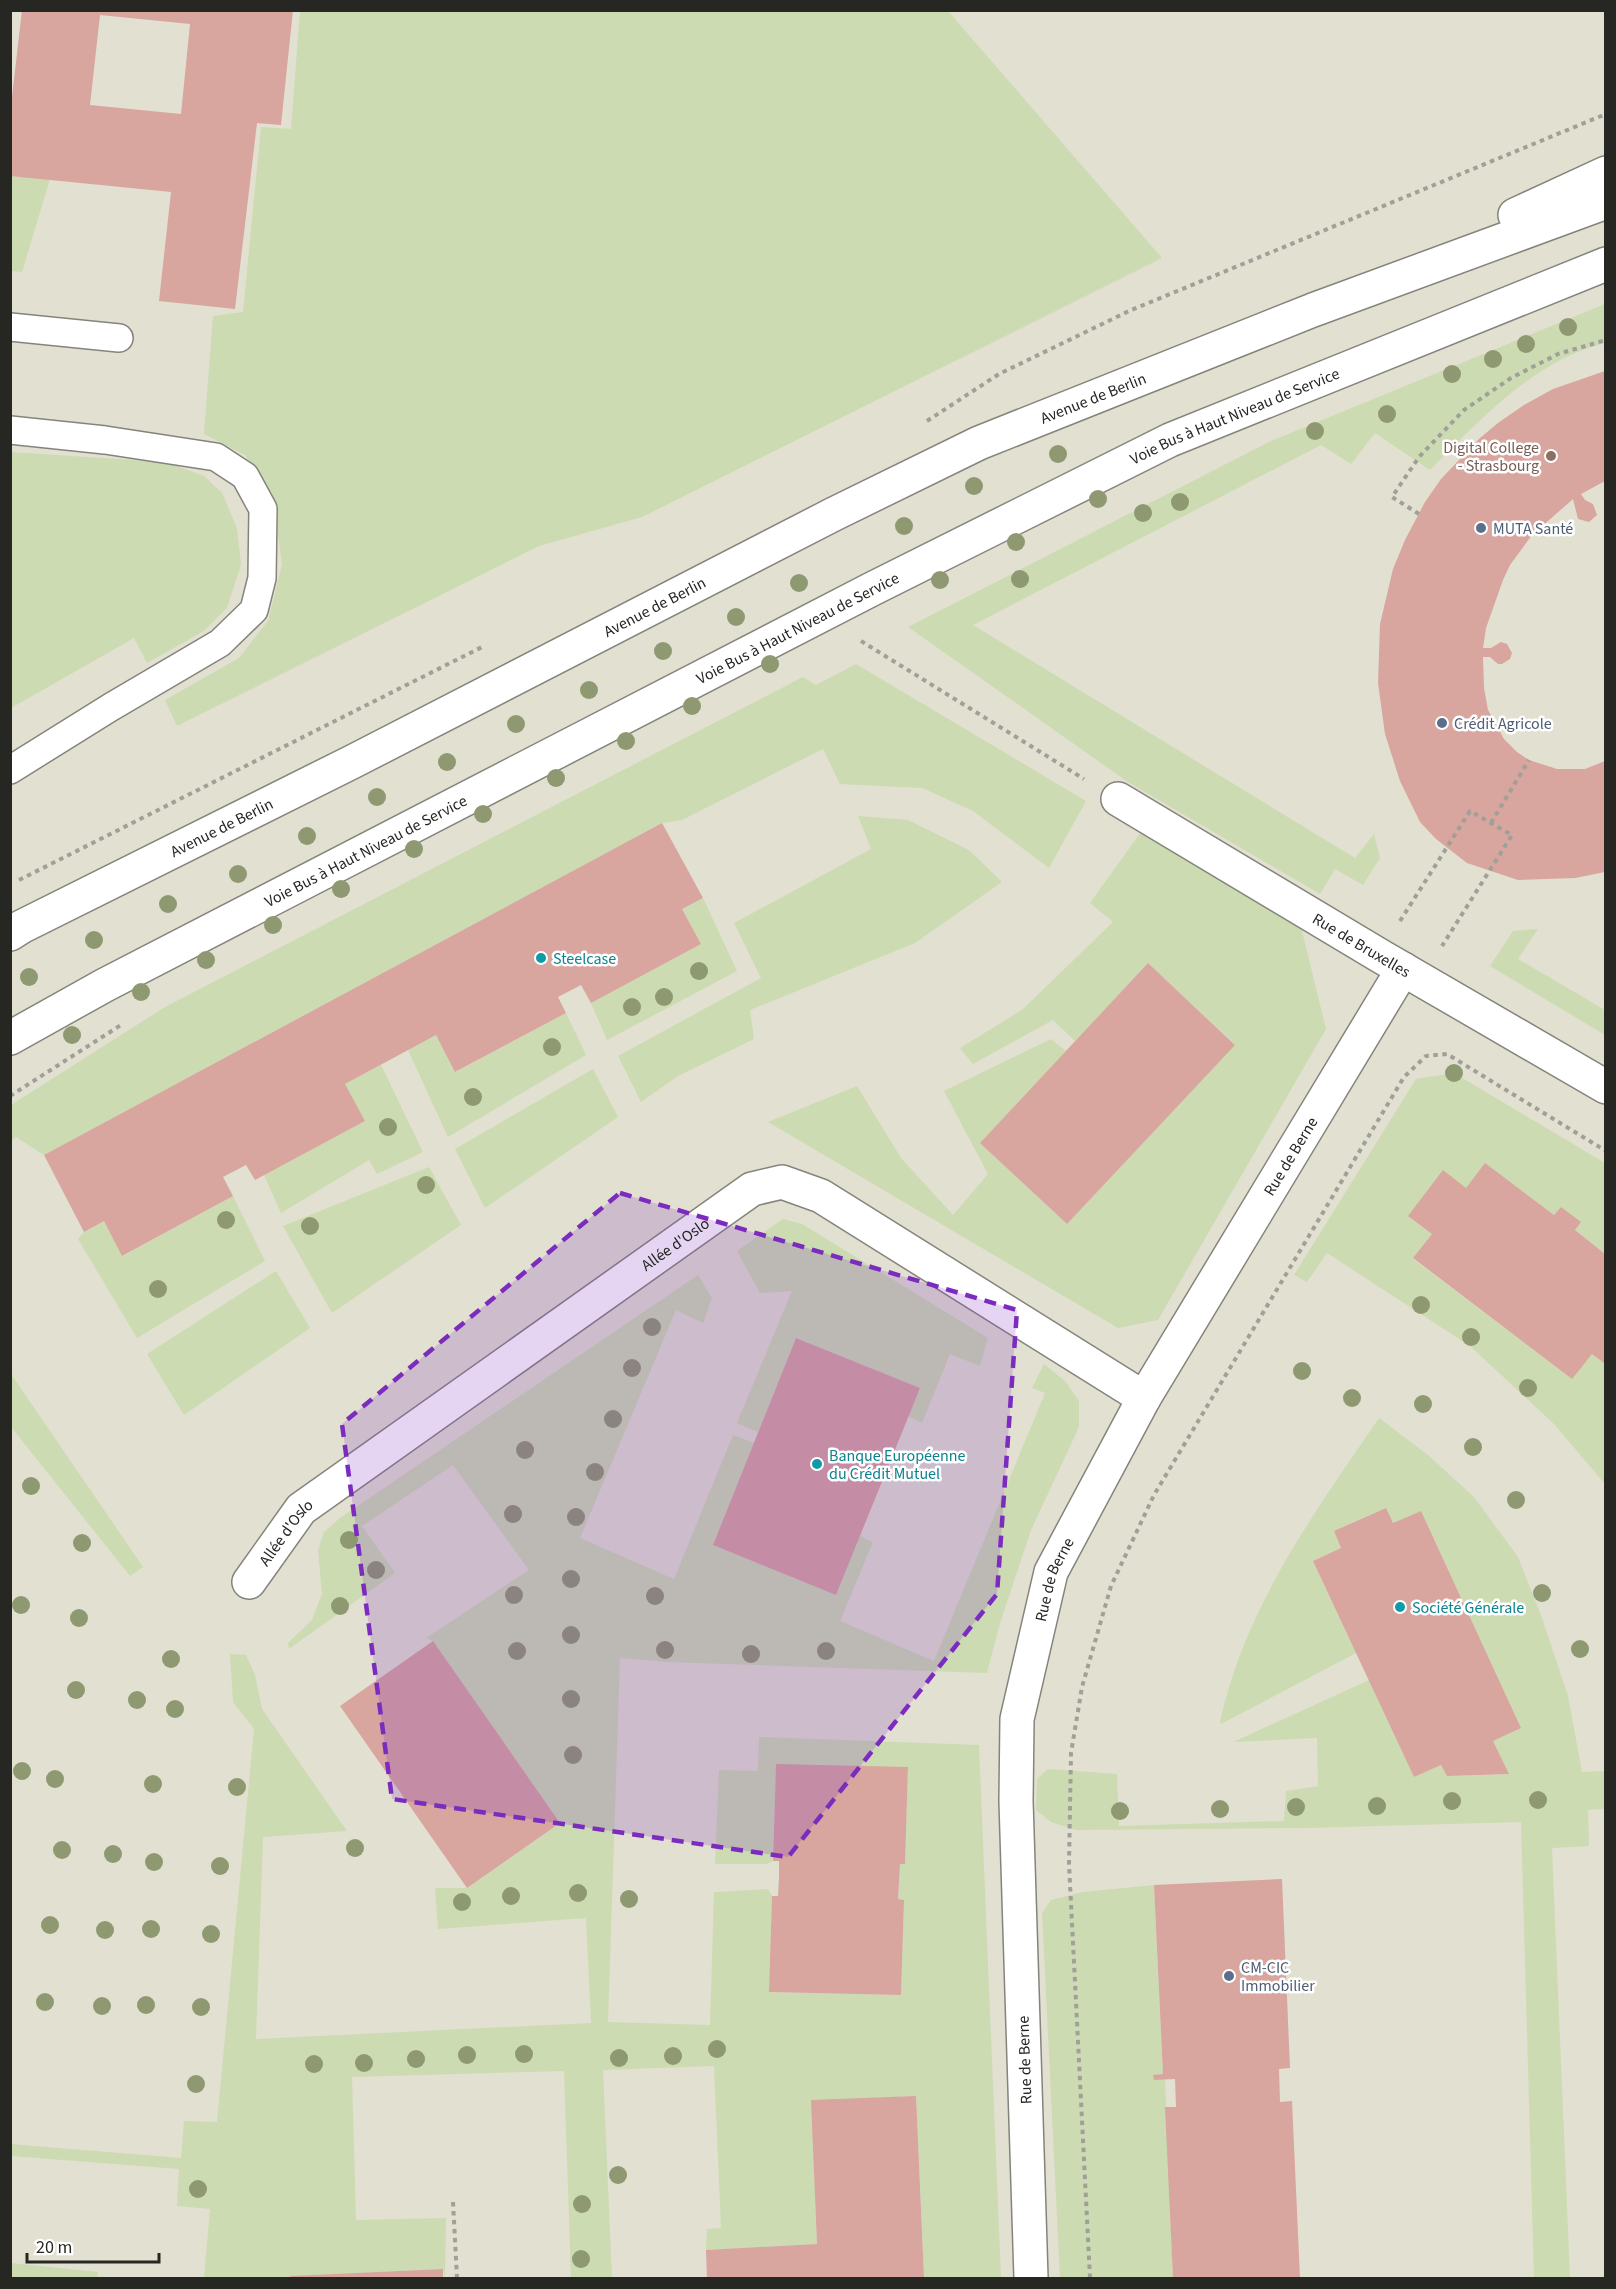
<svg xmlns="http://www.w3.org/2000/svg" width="1616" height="2289" font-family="'Source Sans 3',sans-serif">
<rect width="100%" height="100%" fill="#ebeae1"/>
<path fill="#e2e0d0" d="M11,11H1605V2278H11Z"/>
<path fill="#ccdbb2" d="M300,11H948L1162,258L642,517L539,546L177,726L165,700L239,658L268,621L282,564L273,499L245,455L204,434L213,316L243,312L261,127L291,129Z
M10,176L50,179L22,272L11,271Z
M1605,304V343C1533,361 1481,419 1430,470L1375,433L1351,464L1321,445L973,625L1355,858L1374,834L1380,858L1363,885L1335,869L1320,894L1128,782L908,627L1269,442Z
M10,452L165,462L204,476L222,493L237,528L241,565L227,608L204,631L147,663L134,638L11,708Z
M856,664L1086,801L1049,868L973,811L922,788L840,784L823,749L682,820L662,823L44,1155L16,1137L11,1141V1105L165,1007L803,677L816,685Z
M858,816L908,820L969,850L1002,882L915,943L750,1010L754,1039L678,1076L641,1102L618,1056L761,978L734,923L871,849Z
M1141,832L1301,927L1326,1029L1158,1320L1118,1328L768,1122L857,1086L901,1158L953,1215L988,1174L944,1091L1051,1039L1066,1051L980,1143L1067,1224L1235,1044L1148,963L1075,1041L1053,1020L973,1064L960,1048L1022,1010L1113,922L1090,903Z
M703,898L737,971L607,1040L591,1003L701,944L682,909Z
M1538,929L1518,959L1605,1010V1035L1490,966L1513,931Z
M566,1013L586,1055L448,1137L408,1050L436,1035L456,1072Z
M381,1065L423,1152L377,1174L369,1160L281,1213L264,1175L365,1121L345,1084Z
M593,1069L618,1117L485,1208L455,1149Z
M1454,1073L1605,1163V1254L1575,1230L1580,1222L1561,1207L1554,1215L1485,1164L1466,1188L1408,1216L1432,1234L1413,1259L1571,1378L1592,1354L1603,1362L1605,1361V1484L1554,1424L1470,1346L1327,1253L1307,1282L1294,1275L1416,1079Z
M429,1167L461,1225L332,1313L283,1226Z
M233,1196L265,1261L137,1338L78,1239L84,1232L104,1221L123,1256Z
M783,1219L802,1224L988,1338L980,1366L950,1354L922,1423L908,1416L920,1388L796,1338L758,1432L737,1423L792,1291L760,1293L737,1251Z
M276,1271L310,1328L184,1415L147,1354Z
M698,1275L712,1298L703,1323L676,1310L580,1538L674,1579L733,1435L754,1443L713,1545L836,1595L860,1536L873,1542L840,1621L934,1661L1045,1393L1032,1388L1044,1364L1065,1381L1079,1401V1427L1031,1530L1000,1623L987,1673L666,1662L620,1658L608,2022L710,2025L714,1892L768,1889L772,1896L769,1992L901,1995L904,1900L898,1899L900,1864H905L908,1768L776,1765L773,1861L767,1864H715L719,1770L758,1771L759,1737L979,1745L1001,2278H924L916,2096L812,2101L817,2244L706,2250L707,2229L721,2228L714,2066L603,2070L612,2278H571L564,2071L352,2077L356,2220L446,2218L445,2278L443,2269L291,2276V2278H204L210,2209L177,2206L179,2169L11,2156L10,2144L181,2158L184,2121L217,2122L254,1729L233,1702L230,1654L246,1655L255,1675L262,1709L347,1831L263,1837L256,2039L591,2023L586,1918L438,1929L435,1888H467L560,1823L433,1641L426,1638L529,1570L453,1465L362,1526L395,1573L289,1649L288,1643L312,1620L322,1594L318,1550L324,1532L340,1518Z
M11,1374L143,1567L130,1576L11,1427Z
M1379,1418L1428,1455L1474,1497L1518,1557L1542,1618L1568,1696L1582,1772L1605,1771V1809L1588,1810L1589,1846L1552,1848L1570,2278H1534L1521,1822L1307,1828L1076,1830L1051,1822L1036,1810L1037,1779L1048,1769L1117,1774L1119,1826L1284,1821L1286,1791L1318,1786L1317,1738L1233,1742L1369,1680L1414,1777L1441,1765L1447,1776L1509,1774L1493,1741L1521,1728L1421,1511L1393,1523L1385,1508L1334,1531L1341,1548L1313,1561L1356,1653L1221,1724L1220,1722C1245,1607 1314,1513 1379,1418Z
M1154,1885L1163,2074L1153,2075L1154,2080L1165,2079L1173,2278H1060L1042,1913L1051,1900L1083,1892Z
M11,2263L98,2272L97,2278H11Z"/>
<path fill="#d8a59f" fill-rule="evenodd" d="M22,10H293L281,125L257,123L235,309L159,301L171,192L10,176V114ZM100,15L190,24L181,114L90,105Z
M1605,371V481L1581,494L1585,500L1593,504L1597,515L1589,522L1578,519L1573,499L1532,535L1510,565L1503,580L1486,628L1483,648H1491L1501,642L1507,644L1512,653L1510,659L1502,664H1498L1490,657H1483L1484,688L1488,710L1504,739L1517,752L1529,760L1557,769H1585L1605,761V872L1575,878L1518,880L1467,863L1436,839L1420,822L1400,781L1385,734L1378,683L1380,624L1393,569L1405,540L1425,502L1441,479L1480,438L1498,423L1524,405L1553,389Z
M662,823L703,898L682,909L701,944L591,1003L581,985L558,997L566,1013L455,1072L436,1035L345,1084L365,1121L255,1180L246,1165L223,1177L233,1196L122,1256L104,1221L84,1232L44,1155Z
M1148,963L1235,1045L1067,1224L980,1143Z
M1485,1163L1554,1215L1561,1207L1581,1222L1575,1230L1605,1254V1361L1604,1363L1592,1354L1572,1379L1413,1258L1432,1234L1408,1216L1443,1170L1466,1188Z
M796,1338L920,1388L836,1595L713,1545Z
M1386,1508L1393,1523L1421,1511L1521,1728L1493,1741L1509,1774L1447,1776L1441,1765L1414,1777L1313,1561L1341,1548L1334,1531Z
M433,1641L560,1823L467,1888L340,1706Z
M776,1764L908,1767L905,1864H900L898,1899L904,1900L901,1995L769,1992L772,1896H778L779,1878V1861H773Z
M1282,1879L1290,2068L1279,2069L1280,2102L1292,2101L1300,2278H1173L1165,2107H1176L1175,2079L1154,2080L1153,2075L1163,2074L1154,1885Z
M916,2096L924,2278H707L706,2250L817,2244L811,2100Z
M443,2269V2278H291L290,2276Z"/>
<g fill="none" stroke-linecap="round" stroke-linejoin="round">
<defs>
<path id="service" d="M10,327L119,338
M10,430L105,440L216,457L245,476L263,509L262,578L254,610L220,643L111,707L10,770"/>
<g id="minor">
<path id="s1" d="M1118,799L1382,957L1606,1087"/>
<path id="s2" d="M10,1038L105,985L872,589L1170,440L1606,264"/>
<path id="s3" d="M249,1582L301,1509L752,1189L782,1182L821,1196L1144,1398"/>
<path id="s4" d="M1031,2278L1016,1801L1017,1719L1051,1572L1144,1398L1403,969"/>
</g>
<g id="tertiary">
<path d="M1515,215L1606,173"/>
<path id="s5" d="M10,934L21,927L352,762L834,514L979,443L1313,310L1606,202"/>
</g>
</defs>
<use href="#service" stroke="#85847c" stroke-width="30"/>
<use href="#minor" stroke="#85847c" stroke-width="36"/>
<use href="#tertiary" stroke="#85847c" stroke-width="36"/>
<path stroke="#a0a099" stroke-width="4" stroke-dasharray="4.5 4.5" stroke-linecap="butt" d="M927,421L999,374L1129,311L1606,114
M1419,514L1392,497L1419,457L1464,410L1511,378L1558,354L1606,340
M861,641L1084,779
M1491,823L1529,760
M19,880L484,646
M1400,921L1470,811L1512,835L1442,946
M10,1096L121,1025
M453,2202L457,2278
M1090,2278L1069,1864L1071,1753L1082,1687L1111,1586L1154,1495L1404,1077L1426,1056L1447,1054L1606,1151"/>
<use href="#service" stroke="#fff" stroke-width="27"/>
<use href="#minor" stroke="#fff" stroke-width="33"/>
<use href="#tertiary" stroke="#fff" stroke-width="33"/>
</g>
<g fill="#8f9971">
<circle cx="1568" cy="327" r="9"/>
<circle cx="1526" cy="344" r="9"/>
<circle cx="1493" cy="359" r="9"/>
<circle cx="1452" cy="374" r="9"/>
<circle cx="1387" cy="414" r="9"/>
<circle cx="1315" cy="431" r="9"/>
<circle cx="1058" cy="454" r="9"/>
<circle cx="974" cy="486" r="9"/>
<circle cx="1098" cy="499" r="9"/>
<circle cx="1180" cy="502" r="9"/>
<circle cx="1143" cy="513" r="9"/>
<circle cx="904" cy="526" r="9"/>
<circle cx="1016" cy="542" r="9"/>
<circle cx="1020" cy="579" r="9"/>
<circle cx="940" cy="580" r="9"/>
<circle cx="799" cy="583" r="9"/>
<circle cx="736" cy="617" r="9"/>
<circle cx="663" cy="651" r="9"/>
<circle cx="770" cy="664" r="9"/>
<circle cx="589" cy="690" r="9"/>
<circle cx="692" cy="706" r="9"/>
<circle cx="516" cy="724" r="9"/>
<circle cx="626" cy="741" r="9"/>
<circle cx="447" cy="762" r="9"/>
<circle cx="556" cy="778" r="9"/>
<circle cx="377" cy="797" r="9"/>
<circle cx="483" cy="814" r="9"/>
<circle cx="307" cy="836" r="9"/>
<circle cx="414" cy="849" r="9"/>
<circle cx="238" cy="874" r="9"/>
<circle cx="341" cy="889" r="9"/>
<circle cx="168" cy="904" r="9"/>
<circle cx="273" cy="925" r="9"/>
<circle cx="94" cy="940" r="9"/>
<circle cx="206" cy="960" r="9"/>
<circle cx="699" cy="971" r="9"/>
<circle cx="29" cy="977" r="9"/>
<circle cx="141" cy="992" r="9"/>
<circle cx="664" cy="997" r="9"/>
<circle cx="632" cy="1007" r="9"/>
<circle cx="72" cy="1035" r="9"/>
<circle cx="552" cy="1047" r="9"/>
<circle cx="1454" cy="1073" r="9"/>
<circle cx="473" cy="1097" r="9"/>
<circle cx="388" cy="1127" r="9"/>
<circle cx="426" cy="1185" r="9"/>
<circle cx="226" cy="1220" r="9"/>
<circle cx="310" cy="1226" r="9"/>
<circle cx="158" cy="1289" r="9"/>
<circle cx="1421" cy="1305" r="9"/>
<circle cx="652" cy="1327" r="9"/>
<circle cx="1471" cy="1337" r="9"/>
<circle cx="632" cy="1368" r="9"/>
<circle cx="1302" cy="1371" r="9"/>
<circle cx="1528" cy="1388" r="9"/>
<circle cx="1352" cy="1398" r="9"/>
<circle cx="1423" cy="1404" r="9"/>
<circle cx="613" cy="1419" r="9"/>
<circle cx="1473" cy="1447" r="9"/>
<circle cx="525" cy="1450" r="9"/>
<circle cx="595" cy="1472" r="9"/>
<circle cx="31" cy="1486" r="9"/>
<circle cx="1516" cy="1500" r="9"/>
<circle cx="513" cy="1514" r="9"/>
<circle cx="576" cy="1517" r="9"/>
<circle cx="349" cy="1540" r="9"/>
<circle cx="82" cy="1543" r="9"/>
<circle cx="376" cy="1570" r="9"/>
<circle cx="571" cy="1579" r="9"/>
<circle cx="1542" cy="1593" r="9"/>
<circle cx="514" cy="1595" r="9"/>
<circle cx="655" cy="1596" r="9"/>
<circle cx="21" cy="1605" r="9"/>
<circle cx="340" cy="1606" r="9"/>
<circle cx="79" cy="1618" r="9"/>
<circle cx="571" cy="1635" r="9"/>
<circle cx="1580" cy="1649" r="9"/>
<circle cx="665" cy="1650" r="9"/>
<circle cx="517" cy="1651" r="9"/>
<circle cx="826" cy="1651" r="9"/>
<circle cx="751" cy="1654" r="9"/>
<circle cx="171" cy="1659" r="9"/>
<circle cx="76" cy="1690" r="9"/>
<circle cx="571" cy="1699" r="9"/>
<circle cx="137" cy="1700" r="9"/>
<circle cx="175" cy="1709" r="9"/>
<circle cx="573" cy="1755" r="9"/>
<circle cx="22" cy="1771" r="9"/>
<circle cx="55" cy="1779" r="9"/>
<circle cx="153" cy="1784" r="9"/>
<circle cx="237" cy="1787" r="9"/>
<circle cx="1538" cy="1800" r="9"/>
<circle cx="1452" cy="1801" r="9"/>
<circle cx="1377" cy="1806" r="9"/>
<circle cx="1296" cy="1807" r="9"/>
<circle cx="1220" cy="1809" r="9"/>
<circle cx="1120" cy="1811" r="9"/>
<circle cx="355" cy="1848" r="9"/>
<circle cx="62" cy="1850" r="9"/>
<circle cx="113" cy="1854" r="9"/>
<circle cx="154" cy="1862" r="9"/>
<circle cx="220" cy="1866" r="9"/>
<circle cx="578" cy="1893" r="9"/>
<circle cx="511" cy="1896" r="9"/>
<circle cx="629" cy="1899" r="9"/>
<circle cx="462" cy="1902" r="9"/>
<circle cx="50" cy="1925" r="9"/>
<circle cx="151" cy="1929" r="9"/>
<circle cx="105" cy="1930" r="9"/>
<circle cx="211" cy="1934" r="9"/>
<circle cx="45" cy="2002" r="9"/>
<circle cx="146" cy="2005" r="9"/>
<circle cx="102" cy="2006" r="9"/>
<circle cx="201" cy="2007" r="9"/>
<circle cx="717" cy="2049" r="9"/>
<circle cx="524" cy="2054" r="9"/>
<circle cx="467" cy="2055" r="9"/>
<circle cx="673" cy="2056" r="9"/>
<circle cx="619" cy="2058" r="9"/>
<circle cx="416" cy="2059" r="9"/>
<circle cx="364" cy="2063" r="9"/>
<circle cx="314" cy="2064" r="9"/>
<circle cx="196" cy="2084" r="9"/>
<circle cx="618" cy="2175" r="9"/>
<circle cx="198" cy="2189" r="9"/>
<circle cx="582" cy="2204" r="9"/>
<circle cx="581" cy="2259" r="9"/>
</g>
<path fill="#7b2cbf" fill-opacity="0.2" stroke="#7b2cbf" stroke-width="4.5" stroke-dasharray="12 8" stroke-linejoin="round" d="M620,1193L1017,1310L997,1594L788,1857L392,1799L342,1424Z"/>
<circle fill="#8d6e63" stroke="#fff" stroke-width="2" cx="1551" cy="456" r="6"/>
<g fill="#5c6f8a" stroke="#fff" stroke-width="2">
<circle cx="1481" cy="528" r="6"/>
<circle cx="1442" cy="723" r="6"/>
<circle cx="1229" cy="1976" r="6"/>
</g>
<g fill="#0f9aa8" stroke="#fff" stroke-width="2">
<circle cx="541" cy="958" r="6"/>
<circle cx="817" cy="1464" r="6"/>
<circle cx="1400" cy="1607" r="6"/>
</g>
<g text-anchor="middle" stroke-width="5" stroke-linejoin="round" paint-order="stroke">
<g font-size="16" fill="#262623" stroke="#fff">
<text dy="6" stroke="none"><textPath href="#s5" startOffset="1209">Avenue de Berlin</textPath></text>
<text dy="6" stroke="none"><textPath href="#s2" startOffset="1374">Voie Bus à Haut Niveau de Service</textPath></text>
<text dy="6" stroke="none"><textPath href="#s5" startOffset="723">Avenue de Berlin</textPath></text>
<text dy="6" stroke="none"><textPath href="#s2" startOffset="888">Voie Bus à Haut Niveau de Service</textPath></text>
<text dy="6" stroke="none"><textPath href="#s5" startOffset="237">Avenue de Berlin</textPath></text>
<text dy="6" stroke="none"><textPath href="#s2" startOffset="402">Voie Bus à Haut Niveau de Service</textPath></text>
<text dy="6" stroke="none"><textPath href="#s1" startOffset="284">Rue de Bruxelles</textPath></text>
<text dy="6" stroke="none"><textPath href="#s4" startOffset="1190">Rue de Berne</textPath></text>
<text dy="6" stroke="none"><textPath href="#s3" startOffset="548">Allée d'Oslo</textPath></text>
<text dy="6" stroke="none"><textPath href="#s3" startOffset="62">Allée d'Oslo</textPath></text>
<text dy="6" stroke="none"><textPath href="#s4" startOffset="704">Rue de Berne</textPath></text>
<text transform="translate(1024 2060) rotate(-92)" y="6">Rue de Berne</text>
</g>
<g font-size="16" fill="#785e54" stroke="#fff" text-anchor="end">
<text x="1539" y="453">Digital College<tspan x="1539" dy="18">- Strasbourg</tspan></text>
</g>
<g font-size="16" fill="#4e5e75" stroke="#fff" text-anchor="start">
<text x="1493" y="534">MUTA Santé</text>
<text x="1454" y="729">Crédit Agricole</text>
<text x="1241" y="1973">CM-CIC<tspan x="1241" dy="18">Immobilier</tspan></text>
</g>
<g font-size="16" fill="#0d838f" stroke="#fff" text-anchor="start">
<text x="553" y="964">Steelcase</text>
<text x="829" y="1461">Banque Européenne<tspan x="829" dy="18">du Crédit Mutuel</tspan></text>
<text x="1412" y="1613">Société Générale</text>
</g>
</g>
<rect width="1616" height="2289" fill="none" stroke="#262623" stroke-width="24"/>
<path d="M27 2253v9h132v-9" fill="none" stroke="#262623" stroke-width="3"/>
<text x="36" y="2253" font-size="18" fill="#262623" stroke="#ffffff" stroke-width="4.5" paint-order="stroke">20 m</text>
</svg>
